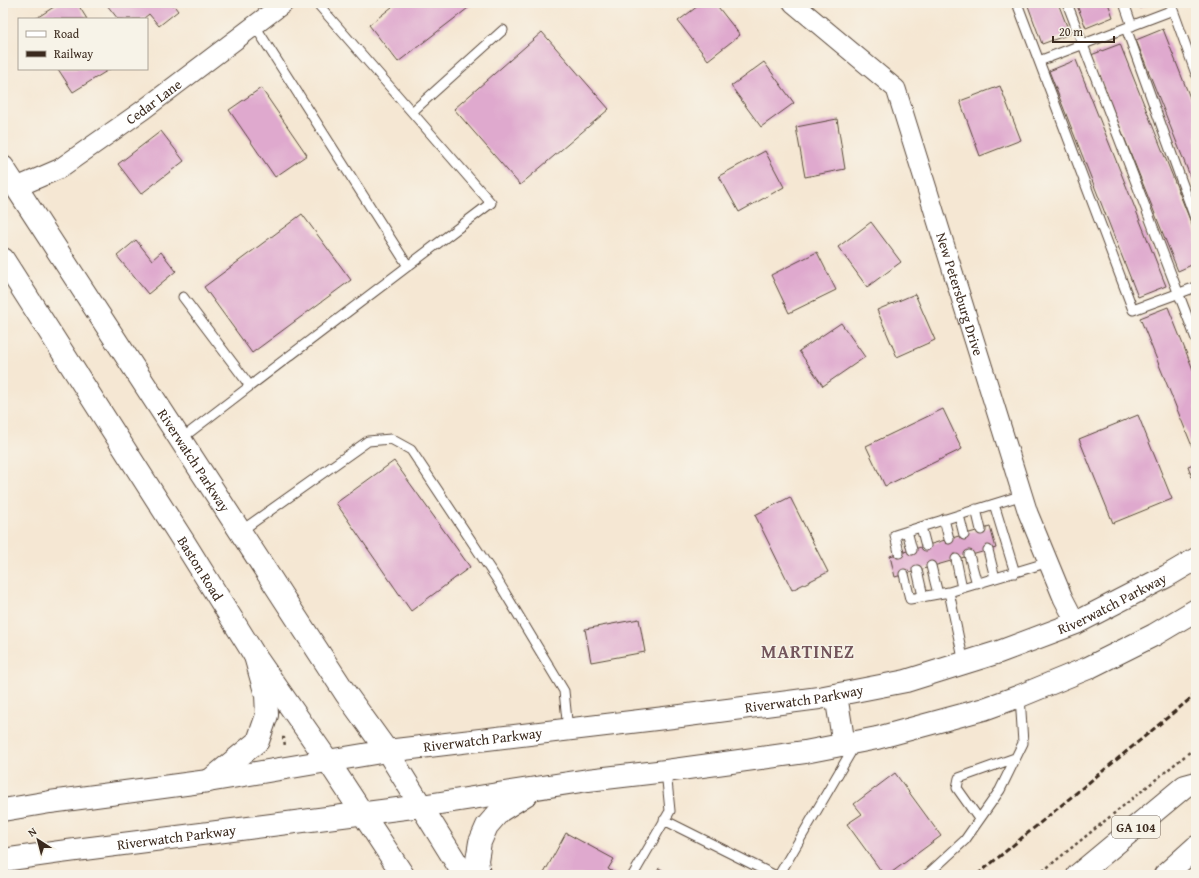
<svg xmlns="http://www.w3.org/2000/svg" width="1199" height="878" font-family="'Gentium Book Plus',serif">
<rect width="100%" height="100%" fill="#f7f3e8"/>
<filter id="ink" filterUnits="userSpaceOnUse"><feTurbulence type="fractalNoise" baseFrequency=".025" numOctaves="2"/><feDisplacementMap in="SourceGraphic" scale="8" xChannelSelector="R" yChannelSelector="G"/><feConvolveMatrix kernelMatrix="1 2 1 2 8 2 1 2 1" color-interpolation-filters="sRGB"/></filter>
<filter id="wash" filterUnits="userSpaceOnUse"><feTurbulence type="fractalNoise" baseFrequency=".012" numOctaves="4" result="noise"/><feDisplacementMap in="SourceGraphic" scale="16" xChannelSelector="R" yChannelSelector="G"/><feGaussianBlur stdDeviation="0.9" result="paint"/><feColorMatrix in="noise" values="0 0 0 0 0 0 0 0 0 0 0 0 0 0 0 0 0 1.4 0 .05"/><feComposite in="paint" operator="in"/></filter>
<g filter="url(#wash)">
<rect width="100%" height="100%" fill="#f5e7d3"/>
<g id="blocks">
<path fill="#dfa9ce" d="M60,3H77L87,19H35Z
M110,3H172L178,11L159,26L149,14L143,19H118L107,5Z
M397,3H470L472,5L398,62L369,25Z
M702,3H715L740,35L708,60L678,21Z
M1027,3H1058L1070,34L1042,44Z
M1076,3H1108L1113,17L1086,28Z
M1137,3H1152L1140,8Z
M1163,29L1196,113V191L1136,40Z
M542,32L609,109L520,185L454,109Z
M1120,44L1196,235V263L1178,271L1091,55Z
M1076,60L1166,286L1138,297L1049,71Z
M764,62L794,103L761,127L731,86Z
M58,69H110L73,92Z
M1000,86L1021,140L980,156L960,101Z
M261,88L307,155L275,177L229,110Z
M837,119L845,169L805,177L796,127Z
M161,131L184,161L141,194L118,164Z
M765,151L784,187L739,212L719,176Z
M302,214L351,280L252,353L204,287Z
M871,222L901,262L867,287L838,247Z
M136,240L152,260L161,252L176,271L148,294L117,256Z
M817,252L836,290L789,313L771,275Z
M915,294L935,340L897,357L877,310Z
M1168,307L1196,377V456L1140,318Z
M841,323L865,357L823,386L799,351Z
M943,409L962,449L885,486L866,446Z
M1138,415L1172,499L1113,523L1079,439Z
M394,461L470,567L411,611L336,503Z
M1196,463V489L1188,466Z
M790,497L828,572L792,590L755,515Z
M990,527L996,548L895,577L890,556Z
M639,619L645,652L591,662L585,629Z
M895,773L941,836L888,875H884L847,824L862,814L854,804Z
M566,833L614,859L608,869L619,875H543Z
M659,868L670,875H656Z"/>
</g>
</g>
<g filter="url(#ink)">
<use href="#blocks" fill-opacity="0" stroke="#574639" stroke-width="1"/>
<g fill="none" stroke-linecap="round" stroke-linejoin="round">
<defs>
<path id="lane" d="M1017,3L1133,310L1196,287
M1067,3L1196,339
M1124,3L1132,26
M1173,10L1196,74
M255,26L408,266
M1126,28L1196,221
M1039,61L1173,10L1171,3
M412,112L503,30
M250,386L491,203L317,3
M181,439L250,386L183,297
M994,504L1015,573
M976,509L981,530
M959,515L964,535
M944,519L949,539
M921,527L926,546
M241,531L368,441L391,439L411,450L496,578L564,691L568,730
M907,531L912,550
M988,550L995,578
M899,553L895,535L1023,495
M969,555L977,584
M956,559L962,588
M931,566L938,594
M917,570L923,596
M904,574L910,599L949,592
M964,663L949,592L1049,562
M979,819L957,788L959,778L1015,758
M664,820L774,875
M633,875L670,811L666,771
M779,875L855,745
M927,875L965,840L1000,790L1023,743L1020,696"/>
<g id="street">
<path id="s1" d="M793,3L896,89L1028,513L1063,598L1076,623"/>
<path id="s2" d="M15,188L59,169L143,110L284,3"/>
</g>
<g id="secondary">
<path id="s3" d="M3,167L346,694L387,751L464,875"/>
<path id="s4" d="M3,259L182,539L255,656L328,761L403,875"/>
</g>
<g id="primary">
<path d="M836,695L844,745"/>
<path d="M209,781L258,741L267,715L266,695L255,656"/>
<path id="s5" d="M3,810L50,802L208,781L387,751L673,717L819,698L906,681L999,652L1076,623L1167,576L1196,559"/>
<path id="s6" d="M3,860L60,852L421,806L588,780L666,771L805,752L877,738L984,709L1020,696L1088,668L1154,635L1196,610"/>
<path d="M479,875L477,860L480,842L487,826L500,811L527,794"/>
<path d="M1078,875L1185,786L1196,783"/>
<path d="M1165,875L1196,847"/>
</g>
</defs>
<use href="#lane" stroke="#574639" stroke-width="11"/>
<use href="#street" stroke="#574639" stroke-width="21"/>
<use href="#secondary" stroke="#574639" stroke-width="24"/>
<use href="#primary" stroke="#574639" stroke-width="24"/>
<path stroke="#574639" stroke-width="2.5" stroke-dasharray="3 3" stroke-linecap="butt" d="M282,738H284L285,747
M1038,875L1196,747"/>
<use href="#lane" stroke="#fff" stroke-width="9"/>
<use href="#street" stroke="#fff" stroke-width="19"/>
<use href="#secondary" stroke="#fff" stroke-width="22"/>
<use href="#primary" stroke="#fff" stroke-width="22"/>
<path stroke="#3b2a1e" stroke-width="3" stroke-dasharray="6 3" stroke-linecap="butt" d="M977,875L1196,694"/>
</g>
</g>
<g text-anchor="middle" stroke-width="3" stroke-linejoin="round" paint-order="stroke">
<rect fill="#f7f3e8" stroke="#73665b" stroke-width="1" x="1112" y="816" width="48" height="22" rx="3"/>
<g font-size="13" font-weight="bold" fill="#3b2a1e">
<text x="1136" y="832">GA 104</text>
</g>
<g font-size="14" fill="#3b2a1e" stroke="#f7f3e8">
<text dy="5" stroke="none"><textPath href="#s2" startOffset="164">Cedar Lane</textPath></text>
<text dy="5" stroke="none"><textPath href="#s1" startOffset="349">New Petersburg Drive</textPath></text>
<text dy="5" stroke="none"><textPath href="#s3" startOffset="350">Riverwatch Parkway</textPath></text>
<text dy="5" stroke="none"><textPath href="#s4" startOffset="367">Baston Road</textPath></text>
<text dy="5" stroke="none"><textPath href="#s5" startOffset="1133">Riverwatch Parkway</textPath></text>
<text dy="5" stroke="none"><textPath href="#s5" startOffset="809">Riverwatch Parkway</textPath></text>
<text dy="5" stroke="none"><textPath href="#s5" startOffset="485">Riverwatch Parkway</textPath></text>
<text dy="5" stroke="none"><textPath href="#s6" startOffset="175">Riverwatch Parkway</textPath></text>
</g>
<g font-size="18" font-weight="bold" letter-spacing="1" fill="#74565c" stroke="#f7f3e8">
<text x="808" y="658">MARTINEZ</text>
</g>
</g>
<rect width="1199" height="878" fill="none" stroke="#f7f3e8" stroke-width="16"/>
<rect x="18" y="18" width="130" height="52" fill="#f7f3e8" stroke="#aca397"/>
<rect x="26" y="31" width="20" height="6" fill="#ffffff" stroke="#aca397"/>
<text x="54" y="38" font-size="12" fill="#3b2a1e">Road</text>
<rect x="26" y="51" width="20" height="6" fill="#3b2a1e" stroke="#aca397"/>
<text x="54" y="58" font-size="12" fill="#3b2a1e">Railway</text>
<g transform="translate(38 840) rotate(324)" stroke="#f7f3e8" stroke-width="3" paint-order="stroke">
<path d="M0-3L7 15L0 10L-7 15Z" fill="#3b2a1e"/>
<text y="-6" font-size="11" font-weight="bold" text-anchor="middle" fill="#3b2a1e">N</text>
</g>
<path d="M1053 36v6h61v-6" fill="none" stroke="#3b2a1e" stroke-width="2"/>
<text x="1059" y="36" font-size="12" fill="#3b2a1e" stroke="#f7f3e8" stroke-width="3" paint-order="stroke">20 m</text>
</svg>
